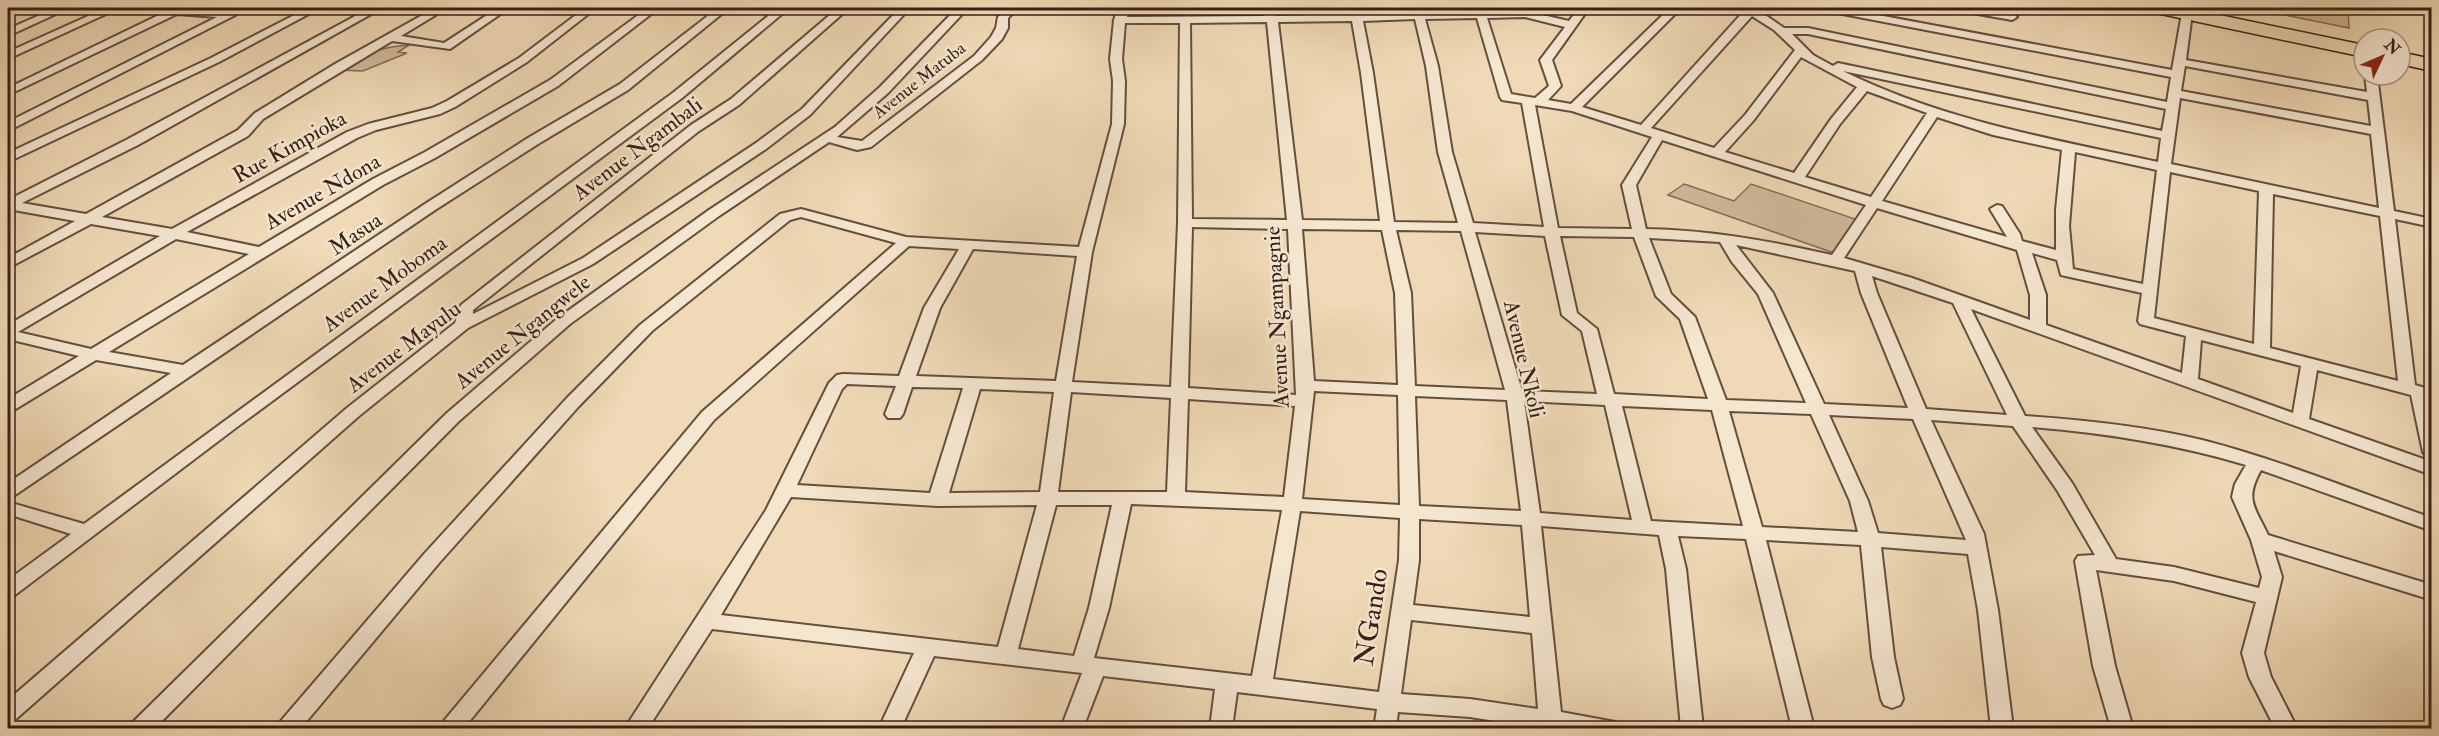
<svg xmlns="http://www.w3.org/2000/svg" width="2439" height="736" font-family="'IM FELL Double Pica',serif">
<rect width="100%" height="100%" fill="#efd9b6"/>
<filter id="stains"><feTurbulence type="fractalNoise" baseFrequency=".00333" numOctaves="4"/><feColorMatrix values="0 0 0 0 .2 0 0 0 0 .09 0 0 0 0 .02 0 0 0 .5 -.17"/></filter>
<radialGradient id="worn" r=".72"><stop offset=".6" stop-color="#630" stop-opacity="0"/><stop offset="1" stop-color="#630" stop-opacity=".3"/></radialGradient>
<path fill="#d0ba9b" stroke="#846d58" stroke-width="1.5" d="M2251,8H2348L2349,28Z
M409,45L398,52L407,53L363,71L338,70C362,54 380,47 409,45Z
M1684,184L1734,201L1751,184L1864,222L1837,254L1668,195Z"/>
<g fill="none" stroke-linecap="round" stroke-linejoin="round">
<defs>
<path id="street" d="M56,8H69L8,36V29Z
M106,8H119L8,59V52Z
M141,8H186L228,12L237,8H249L8,131V122L217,17L177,14L8,95V88L163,13L146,11Z
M308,8H320L219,62L8,162V153L211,58Z
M370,8H382L138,145L22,203L86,214L238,130L255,113L335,64L435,8H447L401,36L444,43L498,8H509L450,49L392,41L263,119L248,136L102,217L172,229L347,132L368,124L432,108L447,101L519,58L585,8H596L527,62L455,107L440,114L376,130L357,138L187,232L259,247L373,179L425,152L550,80L648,8H659L558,86L435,158L383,185L109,352L183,365L425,204L528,138L620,84L718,8H729L628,90L538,144L435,210L15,495L8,497V483L171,373L96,360L14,410L8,411V399L79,356L8,339V325L160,236L91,224L8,268V258L75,221L8,209V200L128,139ZM176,239L249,254L91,349L18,332Z
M778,8H789L682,98L237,427L15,595L8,597V580L71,534L8,514V502L84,524L674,92Z
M838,8H849L739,105L699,131L473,310V314L583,258L756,143L802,109L900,8H910L810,115L766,149L593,264L468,328L359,416L16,719L8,722V700L347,408L455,323L461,305L691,125L731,99Z
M957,8H968L888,93L837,137L862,141L974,56L991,37L996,28L998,17L1007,8H1018L1008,18V28L1002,39L982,60L871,147L857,150L829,142L719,216L570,324L459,421L155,728H130L133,722L447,413L558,318L709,210L835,127L880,87Z
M1118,8H1128L1127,17L1265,16L1261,8H1271L1276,16L1351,14L1350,8H1360L1362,14L1413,13L1412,8H1422L1424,13L1475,12L1474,8H1484L1485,12L1525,11L1569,21L1579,8H1589L1552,60L1561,86L1548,100L1571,104L1670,8H1681L1582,107L1641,125L1744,11L1741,8H1755L1784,28H1808L2167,102L2171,77L1827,11L1822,8H1841L2172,70L2182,13L2187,10L2192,13L2186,60L2367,92L2365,75H2377L2394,211L2432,219V227L2395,219L2415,385L2432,390V400L2429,399L2432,410V458L2426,456L2423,452L2411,395L2317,370L2309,419L2432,462V475L1971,309L2025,416C2084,420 2144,426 2202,440C2280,460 2355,491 2432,518V531L2261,470C2244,500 2255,507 2268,535L2432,585V600L2274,551L2282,577L2264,653L2271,677L2297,728H2275L2249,677L2242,653L2256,602L2174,581L2096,570L2115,666L2133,728H2111L2093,666L2075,561L2078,556L2095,555L2057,490L2013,426L1931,420L1984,534L1998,610L2013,728H1991L1978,610L1968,554L1881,547L1894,657L1903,699L1900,705L1892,708L1884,705L1881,699L1872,657L1861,545L1766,540L1814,728H1792L1746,539L1678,536L1686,569L1703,728H1681L1666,569L1659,535L1541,526L1561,712L1615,722L1618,728H1540L1470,717L1398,712L1396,728H1374L1377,709L1237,692L1232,728H1210L1215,689L1103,676L1083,728H1061L1082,673L934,656L901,728H879L914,653L712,629L648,728H625L766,510L829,383L837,375L843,374L899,376L924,308L959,249L909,246L714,420L464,728H440L443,722L702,412L896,243L801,217L790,220L652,331L579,406L439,563L301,728H277L280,722L425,553L567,398L640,325L780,214L801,209L906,237L1079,247L1112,124L1113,81L1110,59L1114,20ZM1752,16L1774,30L1795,50L1745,115L1714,148L1651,128ZM1525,17L1565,27L1540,60L1549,86L1535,98L1511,94L1487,18ZM1477,18L1500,97L1502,100L1522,103L1544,227L1473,223L1452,152L1438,66L1425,19ZM1415,19L1426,66L1438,152L1458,223L1394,222L1373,73L1363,21ZM1352,21L1361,73L1380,221L1302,220L1278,22ZM1267,22L1287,220L1192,219L1190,23ZM1125,23H1180L1178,223L1171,387L1072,382L1092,252L1124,124L1125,81L1122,59ZM1792,34H1808L2166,109L2162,131L1838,63L1833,66L1813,55ZM1801,57L1857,87L1831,119L1794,173L1725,152L1753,121ZM2185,66L2368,100L2371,126L2181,91ZM1843,71L2161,138L2158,162C2051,139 1942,120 1843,71ZM1867,91L1927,113L1871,197L1805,177L1840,124ZM2180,98L2371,134L2379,208L2171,164ZM1535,105L1572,111L1652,137L1622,185L1632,229L1558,228ZM1937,117L1993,135L2062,150L2056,210V250L2022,241L2020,234L2002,206L1997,205L1990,209L2007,237L1882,201ZM1662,140L1866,205L1832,255C1770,241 1709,230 1646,229L1636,185ZM2075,152L2157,170L2143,284L2073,269L2069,226ZM2170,172L2259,191L2254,344L2154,318ZM2273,194L2380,216L2398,381L2270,348ZM1877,208L2017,250L2030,295V320L1912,278L1844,258ZM1192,227L1288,229L1296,395L1188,388ZM1302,229L1382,230L1395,293L1398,385L1314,381ZM1396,230L1461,231L1505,390L1415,386L1411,293ZM1475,232L1545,236L1562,315L1582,331L1597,394L1522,391ZM1560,236L1634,237L1656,296L1680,319L1708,399L1614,394L1597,329L1577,313ZM1649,238L1720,242L1732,262L1758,294L1806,403L1726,400L1695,317L1671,294ZM1736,245L1855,271L1861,293L1908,408L1824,404L1773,293ZM973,249L1077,256L1056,381L916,376L940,308ZM2032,253L2057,260L2061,275L2142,293L2138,321L2140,324L2186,336L2182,373L2046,325V295ZM1872,276L1953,303L2007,415L1926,409L1877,293ZM2201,340L2301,366L2293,413L2198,379ZM847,384L896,386L885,414L888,418H900L903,414L912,387L963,388L930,493L797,485L842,389ZM980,389L1054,392L1040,492L949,493ZM1314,391L1398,395L1400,505L1302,499ZM1071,392L1171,398L1167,492H1058ZM1415,396L1507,400L1521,511L1419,506ZM1188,399L1295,406L1284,497L1185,492ZM1524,401L1605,405L1632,520L1540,513ZM1622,406L1712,410L1743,526L1651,521ZM1729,411L1811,414L1850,501L1858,532L1762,527ZM1829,415L1913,419L1966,540L1878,533L1868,501ZM2032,427C2105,433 2176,444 2246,465L2235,484L2232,497L2251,540L2262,577L2259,588L2174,567L2116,559L2072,483ZM791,497L937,506L1037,505L998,647L721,615ZM1131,504L1282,510L1252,676L1094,658L1109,608ZM1056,505H1112L1089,608L1074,656L1018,649ZM1300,511L1400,518L1399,560L1379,692L1273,679ZM1419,519L1522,525L1530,617L1413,605L1419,560ZM1411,620L1532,633L1538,709L1470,699L1401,694Z
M1956,8C1970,6 2006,8 2017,17L2012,20L1961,11Z"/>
<path id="highway" d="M2151,8H2186L2364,45V57L2161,14L2154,12Z
M2400,52L2432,59V71L2400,64Z"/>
</defs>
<use href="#street" stroke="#654e3e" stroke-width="4"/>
<use href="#highway" stroke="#372016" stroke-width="3"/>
<use href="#street" fill="#f5e6d0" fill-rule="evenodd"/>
<use href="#highway" fill="#efd9b6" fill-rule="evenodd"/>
</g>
<g text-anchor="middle" stroke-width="5" stroke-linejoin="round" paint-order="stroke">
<g font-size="18" fill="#372016" stroke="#f5e6d0">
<text transform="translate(919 80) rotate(-38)" y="6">Avenue Matuba</text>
</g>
<g font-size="22" fill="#372016" stroke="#f5e6d0">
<text transform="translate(289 146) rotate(-29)" y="8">Rue Kimpioka</text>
<text transform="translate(637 148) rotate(-37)" y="8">Avenue Ngambali</text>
<text transform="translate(322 191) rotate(-30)" y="8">Avenue Ndona</text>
<text transform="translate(355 233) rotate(-34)" y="8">Masua</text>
<text transform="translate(384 283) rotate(-36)" y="8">Avenue Moboma</text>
<text transform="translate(1276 317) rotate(-93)" y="8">Avenue Ngampagnie</text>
<text transform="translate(522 331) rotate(-39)" y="8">Avenue Ngangwele</text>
<text transform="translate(403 346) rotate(-37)" y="8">Avenue Mayulu</text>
<text transform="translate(1525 359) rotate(77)" y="8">Avenue Nkoli</text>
</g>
<g font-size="27" fill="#372016" stroke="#f5e6d0">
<text transform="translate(1371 617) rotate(-81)" y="9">NGando</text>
</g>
</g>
<rect width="2439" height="736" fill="none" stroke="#efd9b6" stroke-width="30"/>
<rect x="9" y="9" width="2421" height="718" fill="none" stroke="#372016" stroke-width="3"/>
<rect x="15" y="15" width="2409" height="706" fill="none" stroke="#372016" stroke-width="1.5"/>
<g transform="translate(2382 57) rotate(46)"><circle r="28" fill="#f5e6d0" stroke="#a99786" stroke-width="1.5"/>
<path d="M0-4.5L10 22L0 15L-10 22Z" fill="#8f2418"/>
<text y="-9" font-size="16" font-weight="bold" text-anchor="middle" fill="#372016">N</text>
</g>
<rect width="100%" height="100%" filter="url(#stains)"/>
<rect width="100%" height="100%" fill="url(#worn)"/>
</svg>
